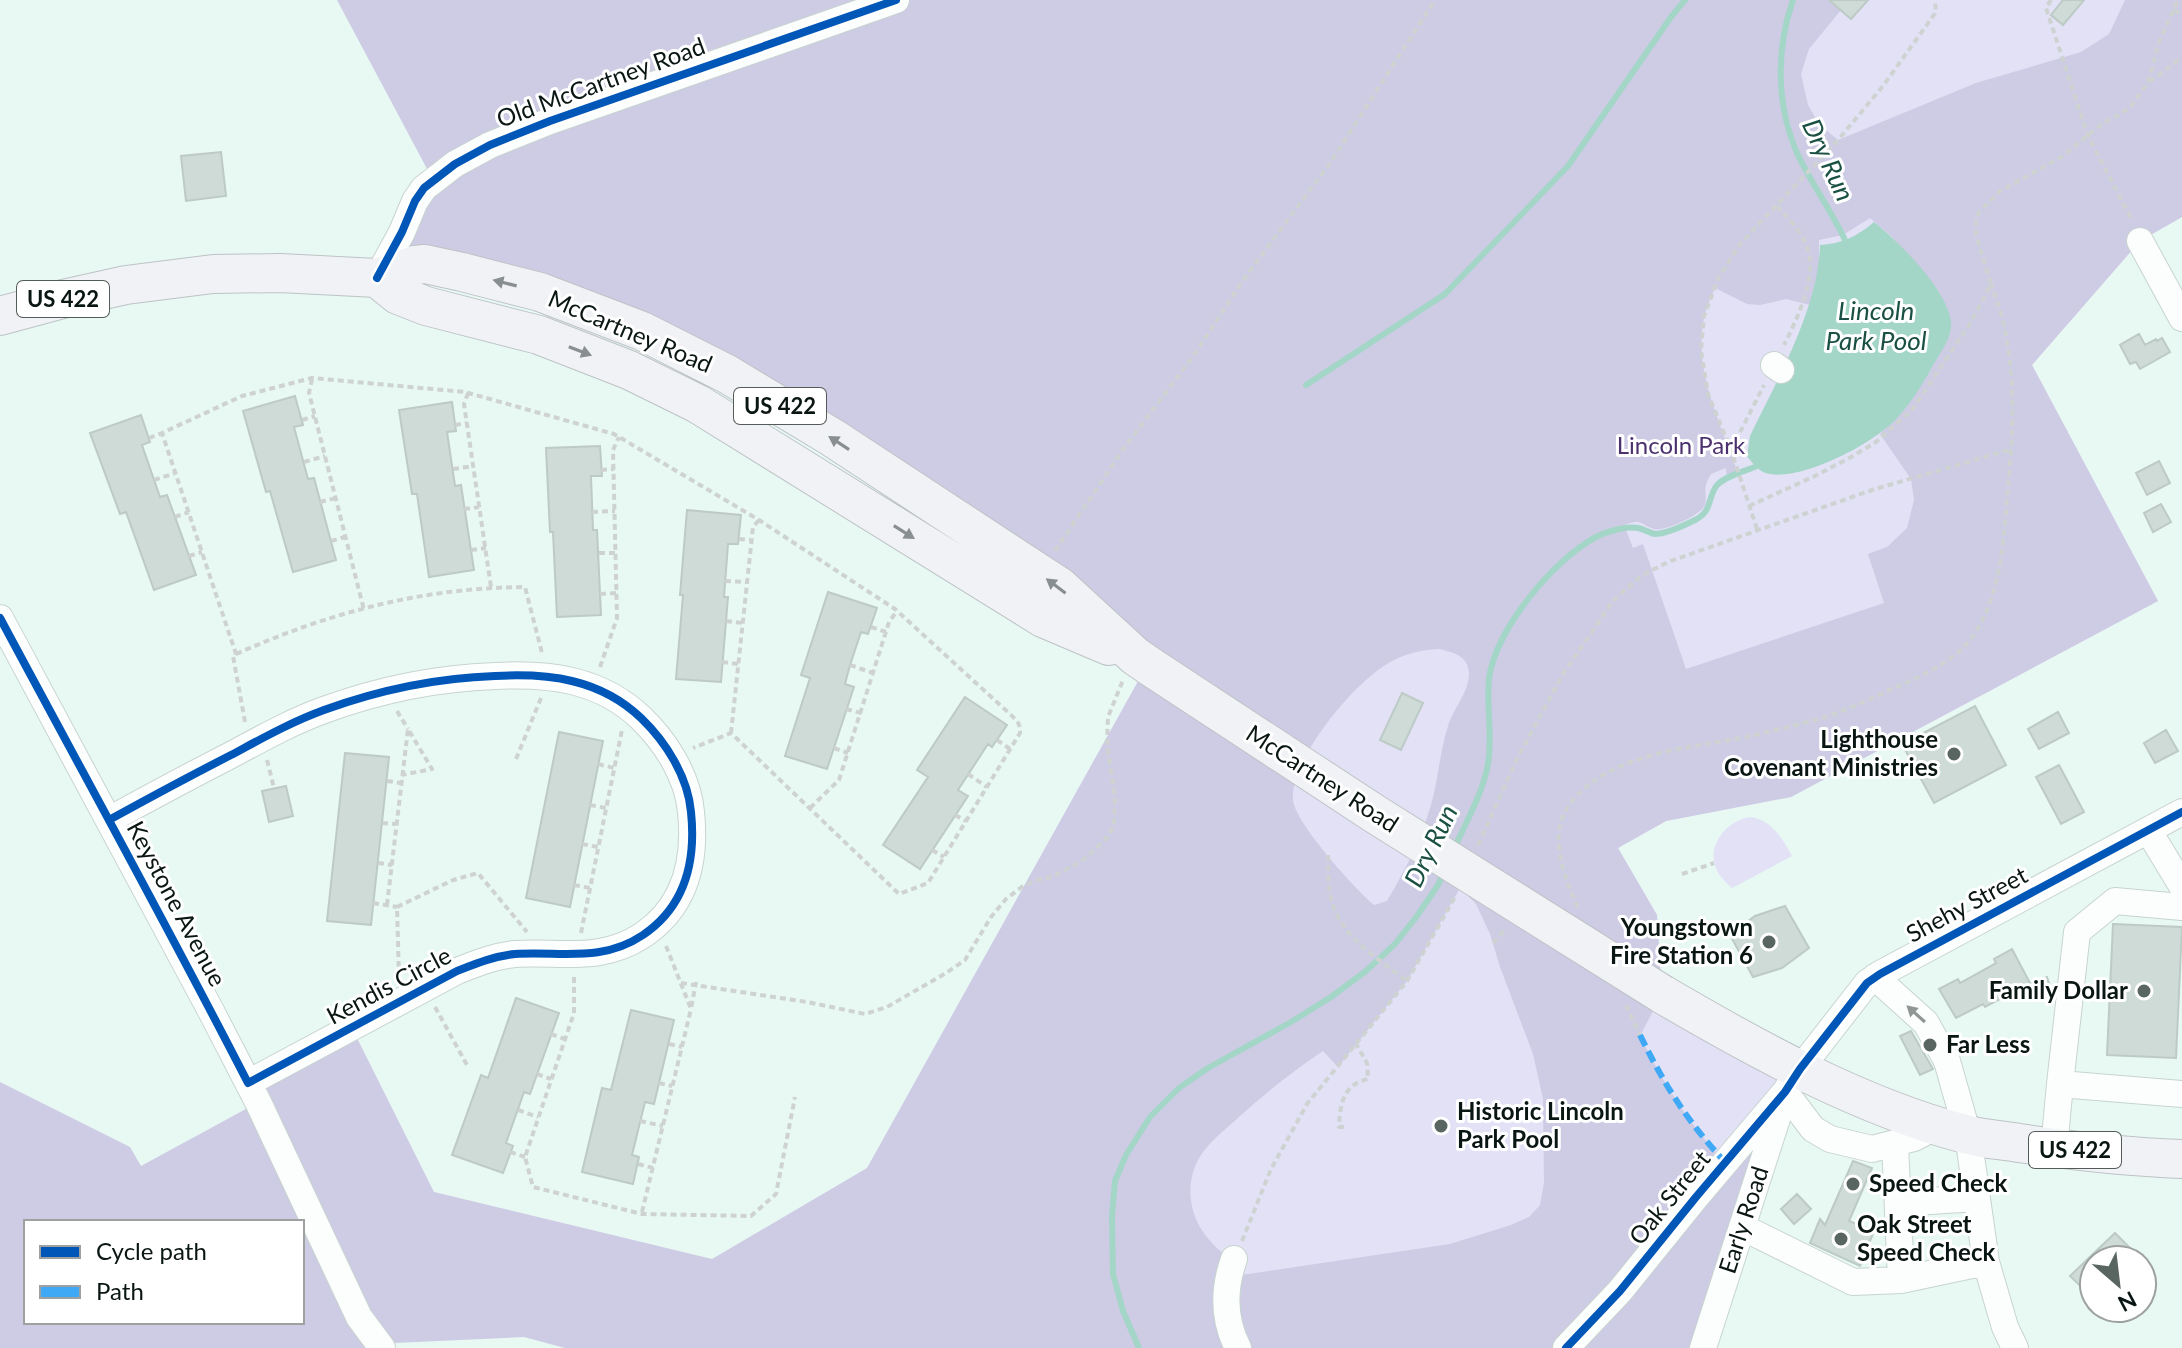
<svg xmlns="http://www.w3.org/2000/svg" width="2182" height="1348" font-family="Lato,sans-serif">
<rect width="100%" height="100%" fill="#e8f8f3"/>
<path fill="#e2e1f6" d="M1284,0H2182V217L2140,241L2032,365L2158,601L1791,797L1666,821L1618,848L1657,915L1662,994L1800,1069L1696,1197L986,1348L1147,664Z
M1750,817C1772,820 1782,838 1792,856L1732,888C1728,884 1722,879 1719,874C1703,849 1725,821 1750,817Z"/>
<path fill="#cecbe4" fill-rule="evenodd" d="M337,0H1838L1834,5L1841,10L1809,49L1801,74L1808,105L1819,124L1838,140L1976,83L2081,52L2109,34L2125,0H2182V217L2140,241L2032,365L2158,601L1791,797L1666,821L1618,848L1657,915L1662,994L1640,1036C1665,1086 1687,1121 1725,1162L1785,1092L1703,1348H565L524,1337L372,1344L373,1348H0V1082L130,1147L141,1166L257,1103L248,1083L352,1028L434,1192L712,1259L867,1168L1147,665L833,438L540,292L377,278L433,180ZM1870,218L1891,236L1939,292L1931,370L1896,418L1880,434L1911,479L1914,500L1907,528L1887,547L1868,554L1884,603L1686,669L1643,544L1633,548L1624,525C1643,518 1639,524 1654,529C1664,532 1701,515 1705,505C1707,499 1704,492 1706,485C1707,481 1709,477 1711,474L1726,468L1727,479L1738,474C1721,421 1693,375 1704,318C1706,308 1711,298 1715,288L1747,304L1760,305L1786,299L1810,305L1819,266V240L1843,235ZM1439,649C1453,652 1469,656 1469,674C1469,692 1453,709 1448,726C1441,748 1439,770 1434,793C1425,832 1407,867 1387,901L1374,905C1355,889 1295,823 1293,800C1290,759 1353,684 1387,664C1403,654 1420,650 1439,649ZM1460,888L1476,904L1490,934L1500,967L1533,1054L1543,1099L1544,1183L1540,1205L1529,1217L1511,1225L1450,1244L1228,1277L1234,1259C1227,1255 1219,1251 1214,1245C1191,1223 1183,1189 1198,1160C1207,1143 1226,1129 1240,1116C1267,1092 1293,1071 1323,1051L1338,1067L1407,981ZM26,1222H302V1322H26Z"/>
<path fill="#a4d6c8" d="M1874,222C1898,241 1949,291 1951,323C1952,337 1942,350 1935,362C1924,382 1912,402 1897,418C1875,443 1804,480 1770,474C1760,473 1753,464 1747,456L1750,436C1778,378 1818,309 1820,245C1841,244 1858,236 1874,222Z"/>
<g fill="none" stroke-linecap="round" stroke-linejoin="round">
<path stroke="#a4d6c8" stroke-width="6" d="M1793,0C1776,49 1776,105 1797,153C1811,183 1831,210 1845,240
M1306,385L1445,294L1568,166L1671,17L1685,0
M1454,849C1466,822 1483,793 1488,764C1493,736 1486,707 1489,679C1495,630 1553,560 1596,537C1608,531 1625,526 1638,528C1644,529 1649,533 1655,534C1666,534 1685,525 1695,520C1713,511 1707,498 1717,485C1726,476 1744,471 1755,467
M1139,1348L1123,1311L1113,1274L1112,1216L1115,1181L1126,1155L1150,1117L1179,1088L1208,1068L1291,1022L1331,997L1366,971L1395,944L1417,916L1438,885L1443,874"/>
</g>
<path fill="#cedbd7" stroke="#bdcac6" stroke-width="2" d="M1829,0H1868L1851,19Z
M2063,0H2084L2063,25L2051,15Z
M221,152L226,196L186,201L181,156Z
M2139,334L2145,345L2156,339L2157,341L2162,338L2170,352L2140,369L2136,362L2130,364L2120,345Z
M295,396L303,425L294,427L308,479L314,478L336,560L293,572L270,491L266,492L243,411Z
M452,402L456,431L447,432L455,486L461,485L474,570L429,577L417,494H412L399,410Z
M141,415L150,442L142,445L160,497L167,495L196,575L154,590L126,512L120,514L90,433Z
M600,446L602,476H591L593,530H597L601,615L557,617L553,532H550L546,448Z
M2159,461L2170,483L2147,495L2136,473Z
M2161,504L2171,522L2153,532L2144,513Z
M687,510L741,515L738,544H728L724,597H728L721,682L676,679L683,595H680Z
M828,592L877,608L868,634L861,632L850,665L845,684L854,687L827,769L785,756L810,678L801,675Z
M1402,693L1423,703L1401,750L1380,740Z
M965,697L1007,725L992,747L988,744L958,790L968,796L920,869L883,845L928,777L917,770Z
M1975,706L2006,765L1934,803L1902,744Z
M2058,712L2069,733L2039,749L2028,729Z
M2166,730L2178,751L2155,763L2144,743Z
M559,732L603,741L570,907L526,898Z
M345,753L389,757L371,925L327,921Z
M2059,765L2084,812L2061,824L2036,777Z
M286,786L293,816L269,822L262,791Z
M1785,906L1809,948L1782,968L1753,977L1730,935L1755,916Z
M2113,924L2182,927L2176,1058L2107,1055Z
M2012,949L2030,983L1985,1007L1983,1004L1956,1018L1939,989L1958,979L1960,983L1996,963L1994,959Z
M2047,977L2053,995L2036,1001L2029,984Z
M516,998L559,1013L530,1094L524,1092L506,1143L513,1146L503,1173L452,1155L481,1075L488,1078Z
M631,1010L674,1020L654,1104L645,1102L632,1155L639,1157L633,1184L582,1172L602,1088L611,1090Z
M1911,1031L1933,1069L1920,1075L1900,1036Z
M1853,1161L1872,1168L1849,1221L1874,1231L1860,1266L1810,1243L1820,1219L1825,1225Z
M1797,1194L1811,1209L1794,1224L1781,1209Z
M2115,1233L2134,1252L2125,1260H2094V1299L2070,1276Z"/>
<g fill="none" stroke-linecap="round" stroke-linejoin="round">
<defs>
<path id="minor" d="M2140,241L2182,318
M377,278L402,232L415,201L424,188L455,164L490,145L550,121L896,0
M1774,365L1781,370
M0,618L211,1011L258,1102L359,1317L382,1348
M109,820C149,798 190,776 231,755C261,739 291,722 324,710C379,690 436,678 495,676C549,673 600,679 641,718C666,742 688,777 691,812C696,860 686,906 643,935C601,963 561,951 515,954C494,956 475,964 457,971L248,1083
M2148,830L2182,886
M2182,907L2115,901L2077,932L2060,1084L2182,1094
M1875,977L1926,1023L1947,1061L1968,1135L1986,1262L2005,1327L2015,1348
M1785,1092L1813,1129L1830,1139L1872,1149L1914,1138L1937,1126
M1895,1143L1901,1280
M2054,1148L2060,1084
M1898,1203L1977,1198
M1742,1227L1853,1282L1901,1280L1986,1262
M1234,1259C1223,1290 1223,1319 1238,1348
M1566,1348L1620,1291L1696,1197L1785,1092L1800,1069L1867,983L1880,974L2182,812
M1703,1348L1782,1103"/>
<path id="highway" d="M377,278L398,295L426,306L539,335L629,370L698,404L1043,618L1109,646
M0,316L63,299L126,285L213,274L280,273L377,278L415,265L425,264L462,272L540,292L642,331L727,374L833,438L1060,587L1135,656L1151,667
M1662,994C1754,1048 1861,1107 1965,1134C1982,1139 2001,1140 2019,1143C2073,1151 2128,1157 2182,1159"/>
</defs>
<use href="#minor" stroke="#c7d4d0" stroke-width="28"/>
<use href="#highway" stroke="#bdc3c5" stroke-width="40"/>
<path stroke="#ced3d2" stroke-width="4" stroke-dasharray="6 4" stroke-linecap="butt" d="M2051,0L2046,8L2088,136L2132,220
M2174,10L2182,14
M2150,82L2182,57
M1777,206C1788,218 1801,231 1807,247C1818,276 1797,319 1784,345
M312,379L309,393L364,610
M468,393L464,404L491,587
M302,420L315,416
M455,425L467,423
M149,438L162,433
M1731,450L1764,385
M304,462L325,456
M453,469L474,466
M601,470L614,469
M154,480L176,473
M320,502L336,498
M1749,506L1815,476L1853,456L1876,442L1912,410L1971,322L1991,284L1976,235V221L1979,212L2000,191L2060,158L2103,123L2119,115L2131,106L2148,83L2159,42L2178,0
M464,509L479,507
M592,512L615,511
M175,517L189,512
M1757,529L1731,450L1708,394L1701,351L1704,316L1718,279L1740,244L1838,140L1883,86L1936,12L1935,0
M739,539L751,540
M331,541L345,537
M471,550L486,548
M1055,551L1124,448L1192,358L1244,279L1330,163L1435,0
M599,553H616
M189,556L202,552
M725,581L747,582
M600,594L616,593
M726,621L743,623
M871,627L886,632
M236,654C331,612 421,588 525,587L542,653
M722,662L738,664
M850,665L873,673
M600,667L617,618L613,450L619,437
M846,709L861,713
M397,711L408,729
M245,722L233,656L236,654L162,433L242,396L312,378L465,392L614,434L759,520L895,609L1010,714C1016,720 1021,723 1020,733L928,883L899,894L731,733L693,748
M731,733L753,527L759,520
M997,740L1010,749
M834,748L848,753
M516,759L541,698
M267,760L274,788
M598,764L614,768
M968,774L987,787
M387,781L401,783
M590,805L606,808
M810,808L839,780L889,622L897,611
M955,815L966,821
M382,823L396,824
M582,844L598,847
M1478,845L1517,759L1563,674L1612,602L1641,576L1668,562L1872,490L2012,449
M932,850L944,857
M1328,855C1329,872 1327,889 1333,905C1344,939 1380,960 1407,981
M378,863L392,865
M1682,874L1714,863
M574,885L590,888
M373,903L397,907
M387,905L408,729L432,769L402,775
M1578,907C1564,878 1547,833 1570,804C1607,755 1684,748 1741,738C1764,733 1788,727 1812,721C1842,713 1872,698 1901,685C1928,673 1959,658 1975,633C2002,591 2004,535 2008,487C2015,418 2017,349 1991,284
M581,933L622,730
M1493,943L1505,930
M666,946L691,1009L696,982
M399,977L397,907L453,880L478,873L527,932
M574,977V1013L525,1157L533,1187L642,1214L751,1216L776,1194L795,1097
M681,983L807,1002L865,1014L887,1007L946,973L965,960L991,917L1006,899L1023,886L1037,880L1052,877L1083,860L1105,840L1114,826L1115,796L1107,745L1108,717L1123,680
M1626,1005L1640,1035
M435,1007L468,1067
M551,1034L565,1039
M669,1044L682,1047
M537,1074L551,1079
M659,1083L672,1086
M518,1110L538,1117
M640,1121L663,1126
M1344,1127H1339C1340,1105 1343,1084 1368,1079L1367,1063L1356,1044
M510,1152L525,1157
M638,1164L653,1168
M642,1212L691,1009
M1242,1241L1271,1169L1307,1104L1407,981L1455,897"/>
<use href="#minor" stroke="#fcfefd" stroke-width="26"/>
<use href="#highway" stroke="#f1f2f6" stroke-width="38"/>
<defs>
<path id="highway-bridge" d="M1151,667L1375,814L1662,994"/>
</defs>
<use href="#highway-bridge" stroke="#bdc3c5" stroke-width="40" stroke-linecap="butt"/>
<use href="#highway-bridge" stroke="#f1f2f6" stroke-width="38"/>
<path stroke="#3fa9f5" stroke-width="6" stroke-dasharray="12 6" stroke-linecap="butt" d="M1640,1035C1665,1086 1687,1121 1725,1162"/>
<defs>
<path id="cycleway" d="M377,278L402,232L415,201L424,188L455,164L490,145L550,121L896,0
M0,618C83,773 168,927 248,1083L457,971C475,964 494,956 515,954C561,951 601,963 643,935C686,906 696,860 691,812C688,777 666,742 641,718C600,679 549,673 495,676C436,678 379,690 324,710C291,722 261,739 231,755C190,776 149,798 109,820
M1566,1348L1620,1291L1696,1197L1785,1092L1800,1069L1867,983L1880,974L2182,812"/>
</defs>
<use href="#cycleway" stroke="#fff" stroke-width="13"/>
<use href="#cycleway" stroke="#0057b8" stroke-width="8"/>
</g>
<defs><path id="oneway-solid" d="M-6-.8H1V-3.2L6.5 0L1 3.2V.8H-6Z" transform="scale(2)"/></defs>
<g fill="#898f90">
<use href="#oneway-solid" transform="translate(505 283) rotate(-166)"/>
<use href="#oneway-solid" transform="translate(580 351) rotate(21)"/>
<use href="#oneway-solid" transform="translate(839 443) rotate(-147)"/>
<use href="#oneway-solid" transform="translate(904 532) rotate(32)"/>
<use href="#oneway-solid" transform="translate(1056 586) rotate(-143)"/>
</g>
<use fill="#8f9694" href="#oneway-solid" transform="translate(1916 1014) rotate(-138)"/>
<g fill="#586561" stroke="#fff" stroke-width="3">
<circle cx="1954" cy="754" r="8"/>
<circle cx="1769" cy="942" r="8"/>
<circle cx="2144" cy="991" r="8"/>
<circle cx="1930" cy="1045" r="8"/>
<circle cx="1441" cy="1126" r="8"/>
<circle cx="1853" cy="1184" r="8"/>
<circle cx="1841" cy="1239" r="8"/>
</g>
<g text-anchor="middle" stroke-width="6" stroke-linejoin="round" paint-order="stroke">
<g fill="#fff" stroke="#545c5a" stroke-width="2">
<rect x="17" y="281" width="92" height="36" rx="6"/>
<rect x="734" y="388" width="92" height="36" rx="6"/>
<rect x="2029" y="1132" width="92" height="36" rx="6"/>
</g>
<g font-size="22" font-weight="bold" fill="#0a1613">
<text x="63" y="307">US 422</text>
<text x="780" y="414">US 422</text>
<text x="2075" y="1158">US 422</text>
</g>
<g font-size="24" fill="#0a1613" stroke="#fff">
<text transform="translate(601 83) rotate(-20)" y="8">Old McCartney Road</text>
<text transform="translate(630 332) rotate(23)" y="8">McCartney Road</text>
<text transform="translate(1322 779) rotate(33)" y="8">McCartney Road</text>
<text transform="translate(176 904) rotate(62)" y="8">Keystone Avenue</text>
<text transform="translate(1967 905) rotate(-28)" y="8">Shehy Street</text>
<text transform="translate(389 986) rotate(-28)" y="8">Kendis Circle</text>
<text transform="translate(1670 1198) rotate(-51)" y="8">Oak Street</text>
<text transform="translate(1744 1220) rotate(-72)" y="8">Early Road</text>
</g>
<g font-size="24" fill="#4b316d" stroke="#fff">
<text x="1681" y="454">Lincoln Park</text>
</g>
<g font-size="24" font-weight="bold" fill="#0a1613" stroke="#fff" text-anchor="start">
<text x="1938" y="748" text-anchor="end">Lighthouse<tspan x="1938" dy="28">Covenant Ministries</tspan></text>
<text x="1753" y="936" text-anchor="end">Youngstown<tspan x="1753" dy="28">Fire Station 6</tspan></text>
<text x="2128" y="999" text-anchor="end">Family Dollar</text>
<text x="1946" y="1053">Far Less</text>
<text x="1457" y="1120">Historic Lincoln<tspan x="1457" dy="28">Park Pool</tspan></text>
<text x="1869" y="1192">Speed Check</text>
<text x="1857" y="1233">Oak Street<tspan x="1857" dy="28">Speed Check</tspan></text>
</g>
<g font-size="26" font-style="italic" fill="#1a5043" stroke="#fff">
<text transform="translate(1828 160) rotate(65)" y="9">Dry Run</text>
<text x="1876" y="320">Lincoln<tspan x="1876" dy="30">Park Pool</tspan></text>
<text transform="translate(1431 846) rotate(-64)" y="9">Dry Run</text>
</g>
</g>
<rect x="24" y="1220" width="280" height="104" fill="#ffffff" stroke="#9da2a1" stroke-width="2"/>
<rect x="40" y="1246" width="40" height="12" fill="#0057b8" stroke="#9da2a1" stroke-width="2"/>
<text x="96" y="1260" font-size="24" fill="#0a1613">Cycle path</text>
<rect x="40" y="1286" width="40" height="12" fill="#3fa9f5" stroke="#9da2a1" stroke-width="2"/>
<text x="96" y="1300" font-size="24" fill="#0a1613">Path</text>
<g transform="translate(2118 1284) rotate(152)"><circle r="38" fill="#ffffff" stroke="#9da2a1" stroke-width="2"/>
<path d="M0-6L14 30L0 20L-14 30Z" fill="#586561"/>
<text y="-12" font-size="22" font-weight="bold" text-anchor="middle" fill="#0a1613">N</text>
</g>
</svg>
